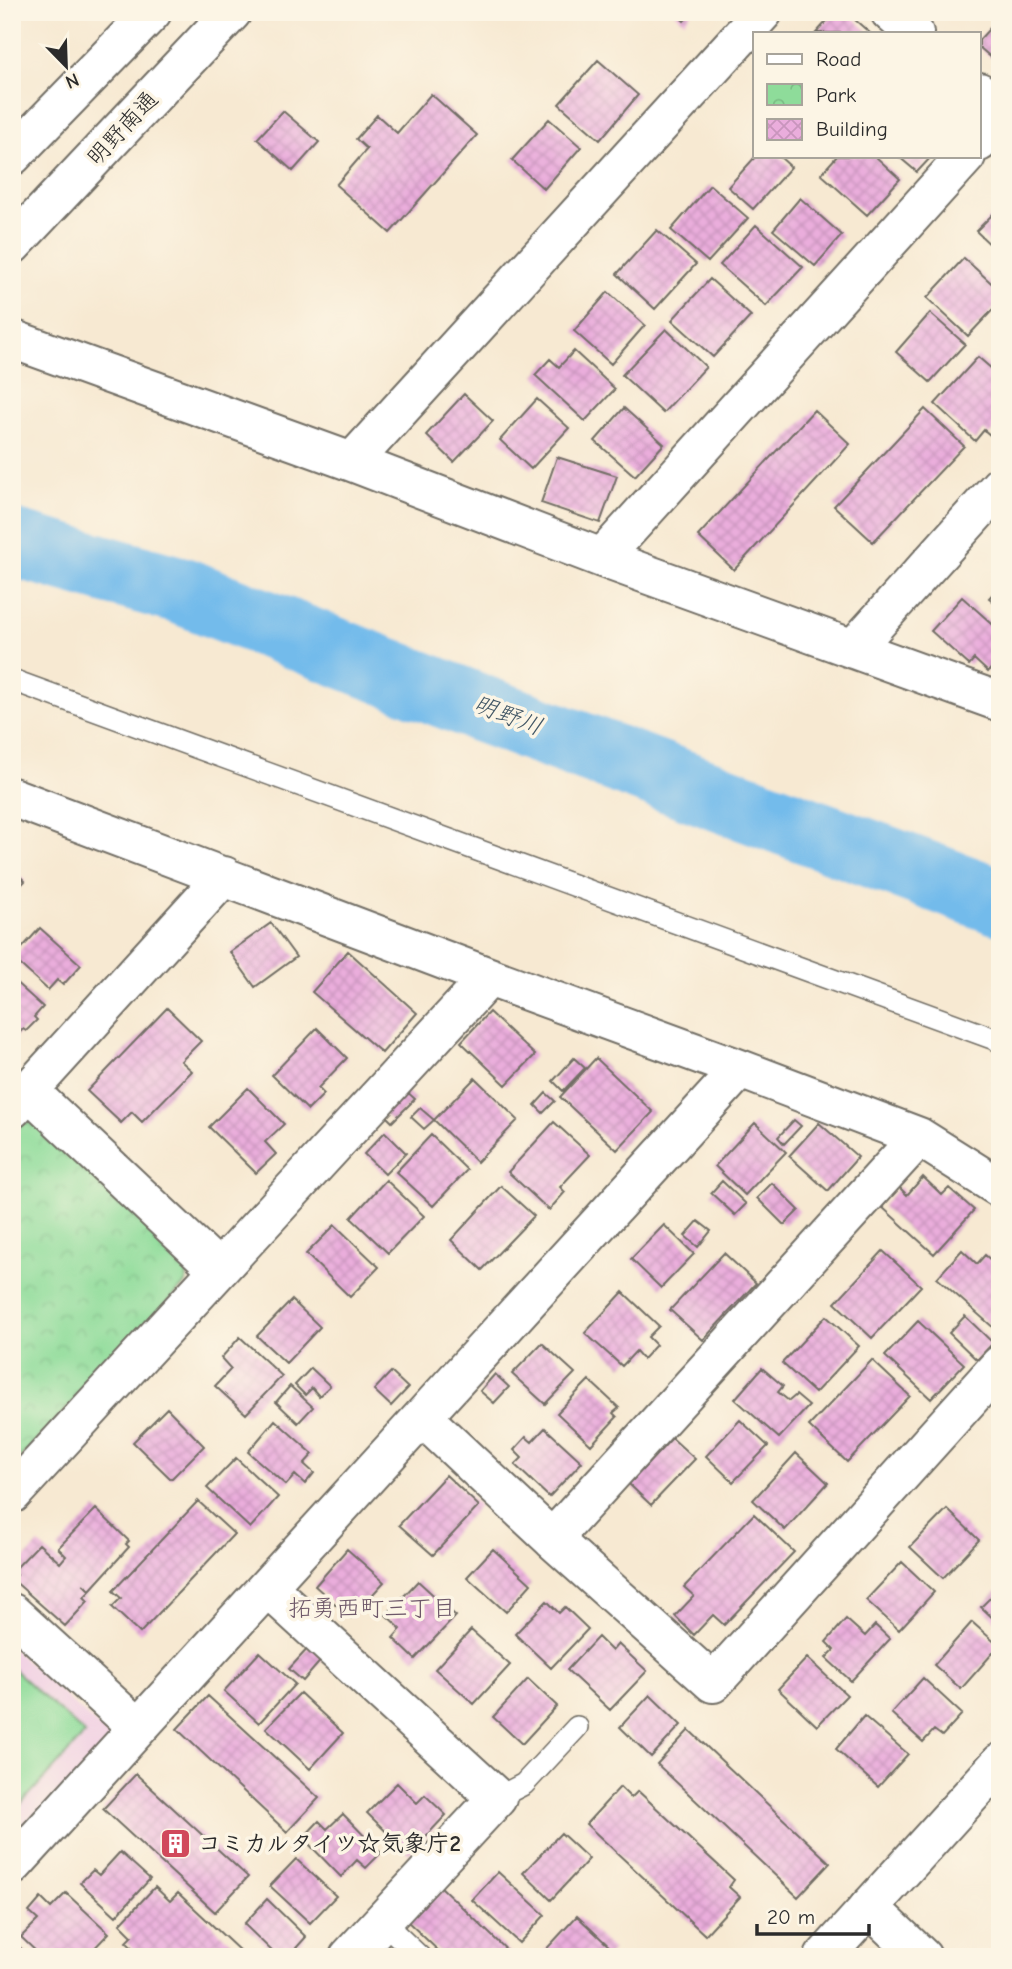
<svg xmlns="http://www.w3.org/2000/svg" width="1012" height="1969" font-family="'Comic Neue','Klee One',sans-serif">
<defs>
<pattern id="park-crowns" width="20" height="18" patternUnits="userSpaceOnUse" patternTransform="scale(1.75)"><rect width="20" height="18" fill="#8edc9a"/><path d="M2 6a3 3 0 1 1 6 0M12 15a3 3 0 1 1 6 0" fill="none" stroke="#7bbd85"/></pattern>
<pattern id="building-cross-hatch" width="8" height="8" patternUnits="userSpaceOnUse" patternTransform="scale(1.75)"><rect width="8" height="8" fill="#eaaddc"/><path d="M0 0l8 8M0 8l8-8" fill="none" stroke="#c995bd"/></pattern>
</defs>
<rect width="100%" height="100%" fill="#fcf5e5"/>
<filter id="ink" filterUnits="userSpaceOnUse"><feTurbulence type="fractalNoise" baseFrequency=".0143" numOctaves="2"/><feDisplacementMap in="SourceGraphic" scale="14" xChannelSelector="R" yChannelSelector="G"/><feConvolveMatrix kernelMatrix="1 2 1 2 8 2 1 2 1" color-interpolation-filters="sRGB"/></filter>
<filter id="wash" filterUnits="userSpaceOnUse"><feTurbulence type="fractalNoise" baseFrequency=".00686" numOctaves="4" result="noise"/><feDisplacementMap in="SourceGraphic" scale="28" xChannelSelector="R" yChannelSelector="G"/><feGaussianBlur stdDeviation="1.57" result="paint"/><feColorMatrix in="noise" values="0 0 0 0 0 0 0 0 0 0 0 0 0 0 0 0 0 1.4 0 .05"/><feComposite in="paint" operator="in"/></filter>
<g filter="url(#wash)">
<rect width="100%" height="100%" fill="#f7e9d2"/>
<path fill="#f1d0e4" d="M12,1648L112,1739L12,1847Z"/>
<path fill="url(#park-crowns)" stroke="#5c8462" stroke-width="2" d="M19,1117L37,1119L189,1262L186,1283L12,1466V1125Z"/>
<path fill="#8edc9a" stroke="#5c8462" stroke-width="2" d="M12,1668L85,1734L12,1814Z"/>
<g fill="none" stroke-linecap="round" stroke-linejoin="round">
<path stroke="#73bbeb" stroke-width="68" d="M12,543L182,591L482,709L1000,902"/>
</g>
<g id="blocks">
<path fill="url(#building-cross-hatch)" d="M674,12H692L684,21Z
M835,12H846L870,33H816Z
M1000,17V65L979,47V40Z
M598,60L638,95L600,140L559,104Z
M431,94L477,135L390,233L336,185L367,149L356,139L377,115L397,133Z
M283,111L319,142L293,171L257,139Z
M549,119L581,147L544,189L512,160Z
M756,156H779L791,167L753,209L728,187Z
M837,156H875L900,179L867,215L821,174Z
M898,156H932L917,172Z
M710,185L748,218L708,262L671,230Z
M800,198L842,235L815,266L773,230Z
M1000,207V254L976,231Z
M756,225L803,267L766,306L720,265Z
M657,230L696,264L655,309L617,274Z
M964,258L1000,291V302L968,336L927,298Z
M710,279L751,316L713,357L672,320Z
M608,292L645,325L611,364L574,331Z
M930,313L965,344L930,382L896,352Z
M666,329L706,367L663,413L622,375Z
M574,351L615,389L585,421L535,375L550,359L559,367Z
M978,357L1000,376V424L990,435L984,430L975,441L935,404Z
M464,394L493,421L454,462L426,435Z
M537,399L569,428L531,469L500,440Z
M624,408L664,444L635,476L595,441Z
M925,409L964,446L873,542L834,506Z
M814,410L850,444L734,570L698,536Z
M557,457L617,476L600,523L541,503Z
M1000,586V607L989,598Z
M962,597L1000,631V658L988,672L974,659L969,665L931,631Z
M12,869L25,881L12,894Z
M271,923L296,957L255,987L230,952Z
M40,928L81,965L63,985L57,980L48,990L13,958Z
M348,951L417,1013L382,1053L312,992Z
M12,979L43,1007L34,1017L37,1020L26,1031L23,1029L14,1038L12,1036Z
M167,1008L201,1041L181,1061L192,1071L142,1122L132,1112L121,1123L87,1091Z
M489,1012L535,1055L506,1085L461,1042Z
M317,1028L347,1058L318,1088L324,1094L308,1110L272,1075Z
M574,1058L585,1068L563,1091L553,1081Z
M596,1058L653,1112L617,1150L560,1097Z
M475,1078L518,1120L477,1162L434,1120Z
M248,1088L284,1124L265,1142L276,1154L256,1173L209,1127Z
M404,1089L415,1099L392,1122L382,1112Z
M546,1093L555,1101L543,1113L535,1105Z
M420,1108L434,1120L424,1129L411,1117Z
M794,1120L801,1126L784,1144L778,1137Z
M554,1122L590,1155L560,1187L565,1192L549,1210L508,1172Z
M755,1123L786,1152L745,1195L715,1166Z
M819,1123L858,1157L828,1191L789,1156Z
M385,1132L406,1153L385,1174L364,1154Z
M431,1135L467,1170L433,1206L396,1172Z
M923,1177L942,1195L949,1188L974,1210L934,1254L882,1207L899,1187L907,1195Z
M386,1180L424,1216L388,1253L351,1218Z
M722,1181L746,1204L735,1215L711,1193Z
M772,1183L799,1210L784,1225L757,1198Z
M501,1186L534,1216L482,1270L451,1240Z
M698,1221L711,1231L698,1247L685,1236Z
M335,1225L379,1267L350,1297L306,1254Z
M664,1225L694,1254L661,1288L631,1259Z
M962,1250L977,1264L985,1255L1000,1268V1326L996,1330L937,1278Z
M883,1251L921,1286L872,1338L835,1303Z
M724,1253L756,1283L703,1340L670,1310Z
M623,1292L659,1326L648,1337L656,1345L643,1359L636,1351L622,1366L585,1333Z
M292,1300L320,1327L286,1363L257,1336Z
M826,1316L859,1346L815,1393L782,1363Z
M965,1316L993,1343L977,1360L949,1333Z
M918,1321L964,1364L931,1399L885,1356Z
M240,1337L282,1376L246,1414L215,1386L231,1369L221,1358Z
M542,1343L575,1373L545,1404L512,1374Z
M872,1360L910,1396L847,1462L809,1426Z
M311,1368L330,1386L319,1396L312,1388L305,1395L295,1385Z
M762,1368L783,1386L778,1392L789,1401L796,1395L809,1406L779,1438L735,1399Z
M391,1372L408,1388L391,1406L374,1390Z
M495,1374L509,1387L494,1403L480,1391Z
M589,1380L619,1408L613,1413L617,1417L591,1445L557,1413Z
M290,1386L313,1407L298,1423L276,1402Z
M167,1408L204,1446L171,1479L133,1442Z
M275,1420L313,1454L304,1464L314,1473L305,1484L295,1475L286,1485L248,1452Z
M740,1420L768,1446L733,1482L706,1456Z
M545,1428L582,1462L549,1497L515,1465L522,1458L514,1450L526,1437L532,1442Z
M672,1438L695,1459L651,1505L629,1484Z
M796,1453L828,1483L785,1530L753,1500Z
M236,1458L278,1497L250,1528L207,1488Z
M446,1475L479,1506L433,1555L399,1525Z
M198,1501L234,1534L140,1633L112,1607L121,1598L113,1591Z
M96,1509L129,1541L126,1544L129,1547L90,1590L83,1584L90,1591L84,1597L88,1601L65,1626L13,1580L17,1575L13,1571L39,1544L60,1563L66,1556L58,1548Z
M947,1509L979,1540L943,1578L910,1547Z
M754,1514L794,1552L724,1625L713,1615L694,1635L675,1616L694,1596L684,1587Z
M347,1549L384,1582L351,1618L315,1586Z
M493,1549L531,1584L506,1612L467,1577Z
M902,1562L934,1592L899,1630L866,1600Z
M418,1581L456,1616L415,1659L393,1638L401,1629L386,1615Z
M1000,1588V1625L981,1607Z
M547,1601L559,1613L565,1607L588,1629L551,1668L515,1634Z
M846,1619L865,1636L875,1625L890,1639L851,1681L826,1658L834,1650L826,1642Z
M972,1622L999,1646L961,1689L934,1665Z
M471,1630L510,1665L474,1704L435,1669Z
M598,1637L612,1651L618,1644L647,1671L610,1710L567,1670Z
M310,1646L323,1658L303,1681L289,1669Z
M260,1652L295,1684L259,1723L224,1691Z
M807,1658L847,1695L817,1726L778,1689Z
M923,1678L962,1714L942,1736L934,1730L923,1742L891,1713Z
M528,1679L557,1706L522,1744L493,1717Z
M300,1693L343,1733L310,1769L266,1728Z
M650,1695L681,1725L651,1757L620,1727Z
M208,1696L319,1798L287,1832L177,1729Z
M864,1716L908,1754L878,1787L836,1749Z
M689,1730L830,1863L798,1897L657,1764Z
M136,1774L248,1877L215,1912L103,1809Z
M397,1783L417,1803L425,1795L446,1815L409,1854L367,1813Z
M620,1787L631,1798L638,1791L734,1880L729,1887L740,1897L705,1935L586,1824Z
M343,1814L381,1853L366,1868L357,1860L341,1877L303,1838L319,1821L327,1829Z
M561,1833L589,1859L551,1900L523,1873Z
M120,1852L150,1879L116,1916L80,1883L93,1870L99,1875Z
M296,1859L336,1896L310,1923L270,1886Z
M498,1872L545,1915L519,1943L472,1900Z
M439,1885L514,1957H445L406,1920Z
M155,1887L170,1901L178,1893L241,1952L236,1957H219L214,1953L211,1957H135L138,1953L126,1942L132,1936L120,1924Z
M66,1893L109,1933L86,1957H42L21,1937L38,1920L29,1912L41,1898L51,1908Z
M267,1899L306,1937L288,1957H278L244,1924Z
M577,1916L613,1950L606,1957H539Z
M12,1940L30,1957H12Z"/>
</g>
</g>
<g filter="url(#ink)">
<use href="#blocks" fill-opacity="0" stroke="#726e65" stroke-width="2"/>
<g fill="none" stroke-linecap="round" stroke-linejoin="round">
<defs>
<path id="service" d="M12,680L1000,1041
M497,1798L524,1784L577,1727
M382,1921L420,1957"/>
<path id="minor" d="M890,12L914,33
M979,92L1000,111
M979,142L1000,119
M12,339L352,462L602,558L1000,702
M352,462L763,12
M602,558L966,156
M853,649L1000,486
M12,797L489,977L740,1069L919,1137L1000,1188
M29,1091L218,1269
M12,1109L224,876
M422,1417L552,1539L713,1683L1000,1365
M12,1494L489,977
M552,1539L919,1137
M267,1587L497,1798L349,1957
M12,1613L138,1728
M12,1866L740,1069
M869,1907L922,1957"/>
<path id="tertiary" d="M12,156L152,12
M12,245L232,12
M824,1957L1000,1763"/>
</defs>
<use href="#service" stroke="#726e65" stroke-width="24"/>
<use href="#minor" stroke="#726e65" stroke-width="42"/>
<use href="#tertiary" stroke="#726e65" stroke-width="42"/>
<use href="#service" stroke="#fff" stroke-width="21"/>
<use href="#minor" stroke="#fff" stroke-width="38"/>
<use href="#tertiary" stroke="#fff" stroke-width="38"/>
</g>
</g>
<defs>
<symbol id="building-square" viewBox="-11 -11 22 22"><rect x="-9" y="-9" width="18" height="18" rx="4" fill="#d1495b" stroke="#fcf5e5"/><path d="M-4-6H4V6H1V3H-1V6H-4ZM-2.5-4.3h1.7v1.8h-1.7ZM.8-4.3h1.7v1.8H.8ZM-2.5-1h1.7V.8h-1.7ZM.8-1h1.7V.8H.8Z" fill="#fff"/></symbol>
</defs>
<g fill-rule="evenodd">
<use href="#building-square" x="158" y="1826" width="35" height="35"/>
</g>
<g text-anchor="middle" stroke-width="7" stroke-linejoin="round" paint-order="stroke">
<g font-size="23" fill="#2b2b2b" stroke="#fcf5e5">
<text transform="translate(122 128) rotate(-47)" y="8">明野南通</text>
</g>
<g font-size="23" font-weight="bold" fill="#2b2b2b" stroke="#fcf5e5" text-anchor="start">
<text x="198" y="1851">コミカルタイツ☆気象庁2</text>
</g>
<g font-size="24" font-style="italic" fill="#415665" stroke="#fcf5e5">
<text transform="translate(508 715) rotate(21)" y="8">明野川</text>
</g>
<g font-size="24" fill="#6e5869" stroke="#fcf5e5">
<text x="372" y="1616">拓勇西町三丁目</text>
</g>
</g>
<rect width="1012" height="1969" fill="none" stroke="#fcf5e5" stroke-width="42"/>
<rect x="753" y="32" width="228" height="126" fill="#fcf5e5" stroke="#a8a49b" stroke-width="2"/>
<rect x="767" y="54" width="35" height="10" fill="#ffffff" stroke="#a8a49b" stroke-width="2"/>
<text x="816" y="66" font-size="21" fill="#2b2b2b">Road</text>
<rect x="767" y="84" width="35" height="21" fill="url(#park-crowns)" stroke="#a8a49b" stroke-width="2"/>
<text x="816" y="102" font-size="21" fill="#2b2b2b">Park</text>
<rect x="767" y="119" width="35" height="21" fill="url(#building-cross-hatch)" stroke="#a8a49b" stroke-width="2"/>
<text x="816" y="136" font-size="21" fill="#2b2b2b">Building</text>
<g transform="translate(66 66) rotate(157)" stroke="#fcf5e5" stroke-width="5" paint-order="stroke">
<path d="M0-5L12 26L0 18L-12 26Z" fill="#2b2b2b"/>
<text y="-10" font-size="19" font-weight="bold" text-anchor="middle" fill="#2b2b2b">N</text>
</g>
<path d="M757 1924v10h112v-10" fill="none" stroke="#2b2b2b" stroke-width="3.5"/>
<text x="767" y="1924" font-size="21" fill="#2b2b2b" stroke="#fcf5e5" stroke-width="5" paint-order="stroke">20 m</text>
</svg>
